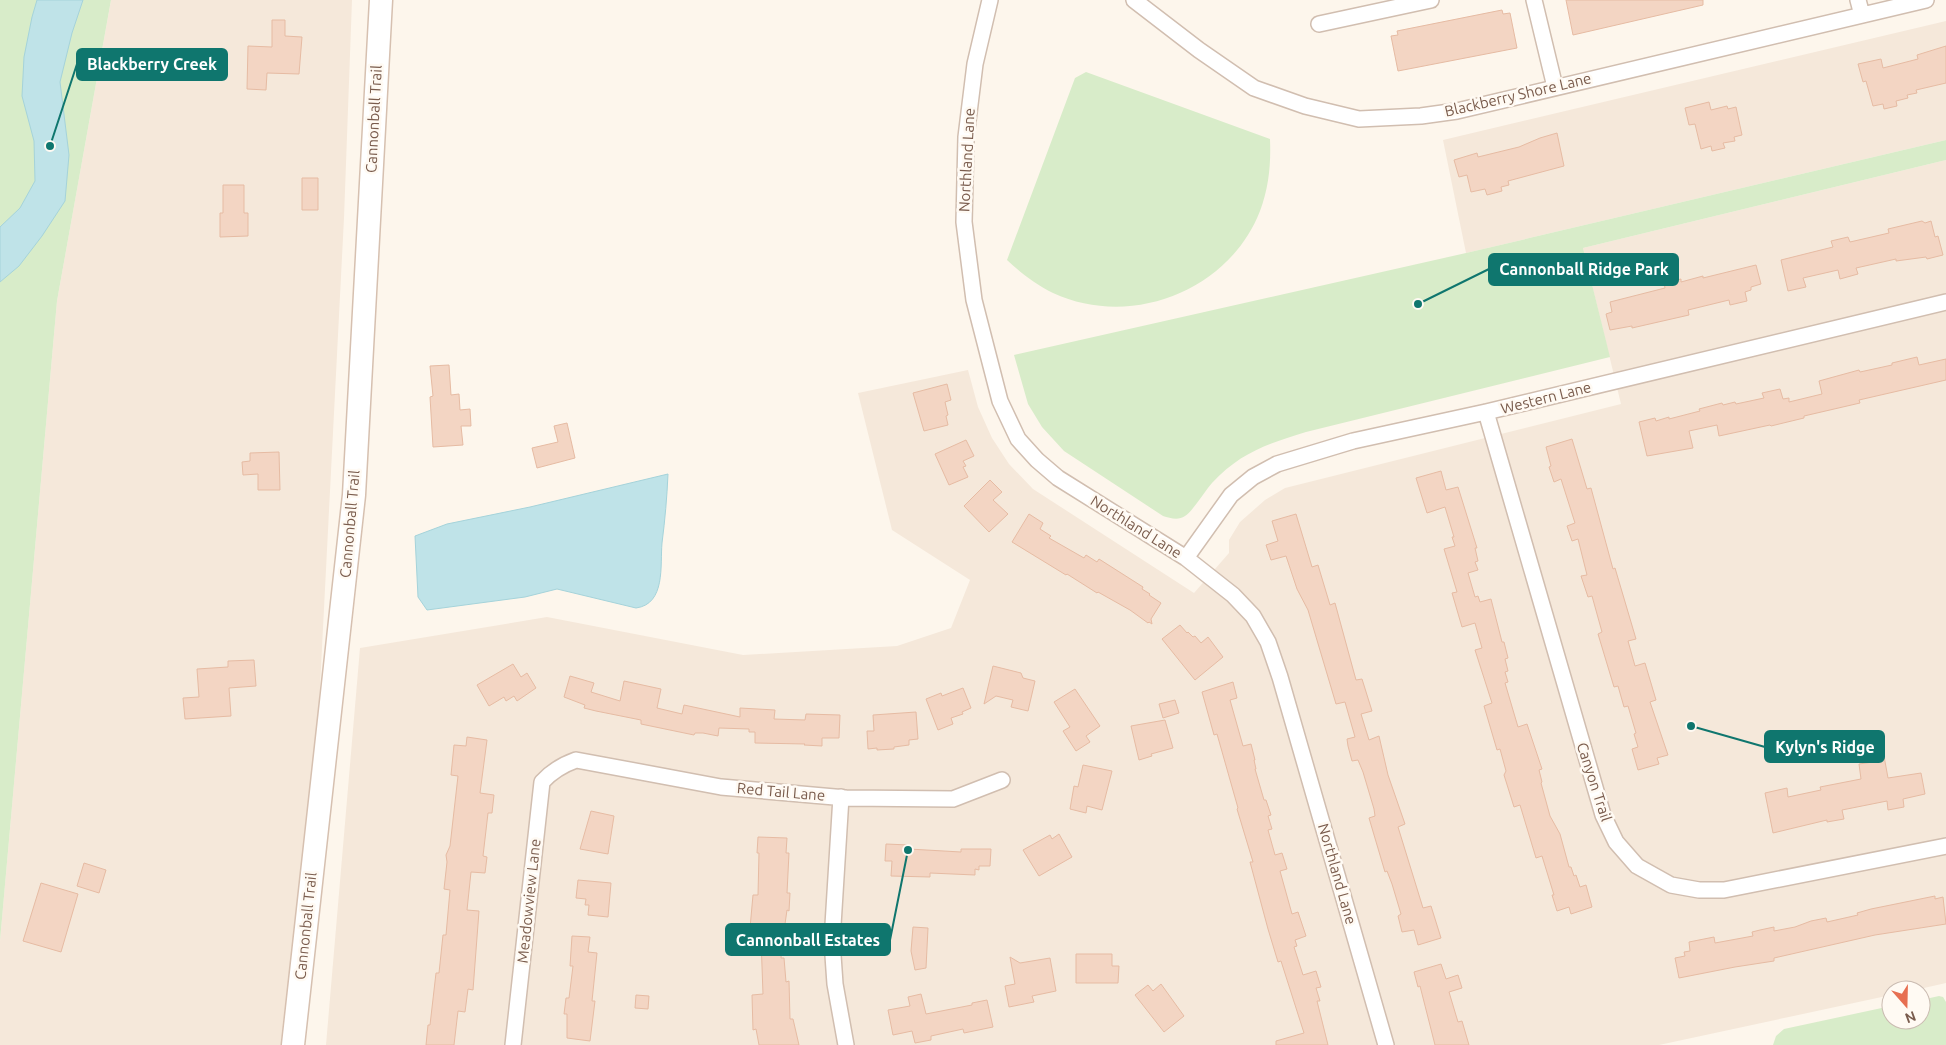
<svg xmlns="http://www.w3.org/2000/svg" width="1946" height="1045" font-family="Ubuntu,sans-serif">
<rect width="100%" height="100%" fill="#fdf6ec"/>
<path fill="#f5e8da" d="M111,0H352L344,218L319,706L281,1045H0V941L57,301Z
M1946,21V140L1466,253L1443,140Z
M1946,160V983L1915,990H1891V995L1659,1045H326L360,648L547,617L743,655L897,646L951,628L970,580L892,530L858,393L968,370L978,407L992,438L1009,464L1033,489L1194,593L1229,553V540L1240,522L1265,500L1285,488L1621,404L1583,248Z"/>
<path fill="#d8ecc9" d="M0,0H111L57,301L0,941Z
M1086,72L1270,139C1271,164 1269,187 1260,211C1229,291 1131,329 1053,293C1036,285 1021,273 1007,260L1075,78Z
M1946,140V160L1583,248L1610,357L1306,432C1267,444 1240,453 1212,483C1205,491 1192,512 1185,516C1178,521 1170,518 1163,516L1064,451L1042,427L1028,404L1014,355L1466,253Z
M1939,996L1943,997L1946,1002V1045H1773L1776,1036L1784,1029L1891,1006V1020H1921V1000Z"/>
<path fill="#bfe3e8" stroke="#a5d3da" d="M37,0H83L72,33L60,82L69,155L65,201L42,236L19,266L0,282V227L20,208L35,181L34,141L22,96L24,57L32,17Z
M668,474C667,497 665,520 662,543C660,565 666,604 636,608L557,589L525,597L427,610L418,597L415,536L447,524L530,507Z"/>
<path fill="#f3d5c3" stroke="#e6bba3" d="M1566,0H1703V5L1573,35Z
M1502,10L1503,14L1510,13L1517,48L1398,71L1391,36L1398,35L1397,31Z
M272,20H285V36L302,37L299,74L267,73L266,90L247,89L248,46L272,47Z
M1946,46V83L1916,90L1917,93L1907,95L1908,98L1896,101L1897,106L1884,109L1883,104L1873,106L1866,81L1863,82L1858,64L1881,59L1883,68L1918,59L1917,55Z
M1709,102L1711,110L1727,106L1728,109L1736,107L1742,135L1734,137L1735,141L1723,143L1725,148L1712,151L1711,146L1701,149L1695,124L1689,125L1685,108Z
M1557,133L1564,166L1508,181L1509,185L1501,187L1502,191L1487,195L1485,189L1471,192L1467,175L1459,177L1454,160L1477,153L1478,157L1519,147L1540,138Z
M302,178H318V210H302Z
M223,185H244V213H248V236L220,237V213H223Z
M1922,221L1925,223L1931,221L1935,237L1938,236L1943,255L1927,259L1926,257L1896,261V259L1856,268L1858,274L1840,279L1838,270L1803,278L1806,287L1788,291L1781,260L1833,247L1831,241L1848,237L1850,242L1889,233L1888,229Z
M1756,265L1761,284L1751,287V290L1745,292L1747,301L1730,305L1729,300L1688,310L1689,315L1632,328V326L1610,330L1606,314L1612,312L1610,302L1665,288L1664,283L1681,279V282L1703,276V278Z
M1917,357L1919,365L1946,359V380L1859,400L1860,403L1804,416V418L1771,426L1770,425L1719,436L1717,425L1689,431L1693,448L1647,456L1639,422L1655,418L1656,421L1669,417V419L1700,411L1699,409L1722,403L1723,405L1735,402L1736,404L1764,398L1762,393L1780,389L1783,399L1789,398V402L1822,394L1819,381L1859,370L1860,372L1892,365V363Z
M449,365L451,395L459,394L460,410L470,409L471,426H461L463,445L433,447L430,397L433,396L430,366Z
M947,384L951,400L945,402L948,415L946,416L948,425L924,431L913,393Z
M567,423L575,458L537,468L532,448L558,442L554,426Z
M1572,439L1587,489L1591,488L1613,569L1615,568L1636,639L1628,641L1635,666L1645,663L1656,700L1650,702L1668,755L1657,758L1659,764L1638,770L1632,749L1638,747L1634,734L1636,733L1628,706L1624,707L1618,686L1614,687L1598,634L1602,632L1592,596L1588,597L1581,576L1587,575L1578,539L1572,541L1567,526L1575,523L1561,479L1554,482L1549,467L1551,466L1546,447Z
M966,440L974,456L963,461L966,466L963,467L968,477L949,485L935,454Z
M279,452L280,490H258V474L243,475L242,462L250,461V453Z
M1441,471L1446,490L1458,487L1477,548H1475L1478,561L1475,562L1478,570L1468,573L1475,597L1478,596L1480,602L1491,599L1502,642H1504L1508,658L1505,659L1508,671L1505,672L1508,682L1505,683L1518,727L1527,724L1542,769L1539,770L1542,782L1541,783L1550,816L1560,834L1569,867H1571L1574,876L1576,875L1580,887L1586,885L1592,907L1571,914L1569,907L1557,911L1552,895H1554L1542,856L1536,858L1520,805L1514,807L1504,775L1506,771L1500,749L1497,750L1484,706L1492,703L1475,650L1482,648L1475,623L1462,627L1452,593L1457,592L1444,549L1455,546L1452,537H1454L1445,507L1427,513L1416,478Z
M990,480L1002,492L993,500L1008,514L989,532L964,506Z
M1029,514L1043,523L1040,529L1051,536L1049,538L1084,558L1086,555L1097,562L1099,559L1143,587L1142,589L1150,594L1149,595L1161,603L1151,619L1152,624L1149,622L1148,623L1130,610L1098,592L1097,593L1067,574L1066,575L1012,542Z
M1296,514L1312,567L1318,565L1330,605L1335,603L1356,680L1362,679L1372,711L1361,714L1369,740L1379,736L1388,775L1405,824L1398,827L1423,908L1431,906L1441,938L1418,945L1414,930L1402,932L1398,916L1401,914L1392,884L1387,871L1385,872L1369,818L1375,816L1374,809L1363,772L1358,760L1352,761L1348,746L1347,739L1355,737L1345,702L1336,704L1308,610L1297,589L1286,556L1271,560L1266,545L1278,541L1272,521Z
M1180,625L1187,633L1188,632L1193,637L1195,636L1201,643L1208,637L1223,657L1195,680L1162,639Z
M254,660L256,686L229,688L231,716L185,719L183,698L199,697L197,669L228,667V661Z
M513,664L521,677L527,673L536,688L517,701L514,696L506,701L504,697L489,706L477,685Z
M993,666L1021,673L1023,678L1035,681L1028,711L1011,707L1013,700L996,696L984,704Z
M570,676L594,683L591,692L620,701L624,681L661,689L657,708L682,714L684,705L740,717V708L775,710L774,719L805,720L806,714L840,715L839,738H822V746L804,745L805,744L755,743V732H749V729L719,728L718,736L703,733H695L694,735L641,724V720L596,711L584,708L585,705L564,697Z
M1233,682L1237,698L1230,700L1243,746L1251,744L1255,760H1254L1256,769H1255L1264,800H1266L1271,815L1268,816L1272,829L1268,830L1275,855L1282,853L1287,869L1280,871L1292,914L1298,912L1306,936L1295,940L1297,946L1294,947L1303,975L1316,971L1321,987L1316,988L1320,1001H1317L1328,1045H1276V1041L1304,1033L1281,961L1278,962L1268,929L1250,862H1253L1237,809L1238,808L1217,734L1214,735L1202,692Z
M963,688L971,708L962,712L963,714L951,718L953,724L938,730L926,699L941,693L942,696Z
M1075,689L1100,726L1086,736L1090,742L1076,751L1063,731L1070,727L1054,702Z
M1175,700L1179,713L1163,718L1159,704Z
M916,712L918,739L909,740V745L894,747V749L877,750V748L868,749L867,731H874L873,715Z
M1165,720L1173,748L1151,754L1152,756L1139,760L1131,726Z
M467,737L487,740L480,793L494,795L492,813H488L483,856L487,857L485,873L471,872L467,910L479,911L473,990L468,989L465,1012L458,1011L454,1045H426L428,1025H430L436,973H439L443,935H446L450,890L444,889L447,862L446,855L450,846L458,776L451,775L454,745L466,746Z
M1882,745L1888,778L1921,773L1925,794L1903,799L1904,807L1888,810L1887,801L1842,810L1844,819L1827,822V820L1773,833L1765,793L1787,788L1788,797L1821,790L1820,787L1861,779L1859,764L1873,762L1870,747Z
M1083,765L1112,771L1102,810L1087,806L1086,813L1070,809L1074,786L1078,787Z
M591,811L614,816L608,854L580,849Z
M1059,834L1072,857L1039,876L1023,850L1050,835L1052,839Z
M758,837L787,838L786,853H789L787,893H790L789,911L787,910L785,924L783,932L781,958H784L786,982L789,981L790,1019H793L799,1045H759L756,1029L753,1030L752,995L763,994L761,939H749L753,895H758L759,853H757Z
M886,844L909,845V849L961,852V849H991L990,866H979V870L975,869V875L930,873V877L891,876L892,861H885Z
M84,863L106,870L99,893L77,886Z
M578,880L611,883L608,917L588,915L589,905H585L586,899L576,898Z
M41,883L78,894L61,952L23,941Z
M1935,896V899L1943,897L1946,924L1875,935L1774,958V961L1735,967L1679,978L1675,958L1685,956L1684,952L1690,951L1689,942L1714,937L1715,943L1753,936L1752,932L1760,930L1774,927V931L1795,927L1811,921L1826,918L1827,922L1858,915L1857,913L1871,909Z
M913,927L928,928L926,968L915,970L911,951Z
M572,936L590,937L588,952L597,953L592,1001H595L590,1041L567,1038V1014H564L566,998H569L573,966H570Z
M1076,954H1112V966H1119L1118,983H1076Z
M1010,957L1020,963L1050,958L1056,991L1032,996L1034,1002L1009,1007L1005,986L1015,984Z
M1441,964L1446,979L1458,975L1462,988L1449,992L1458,1022L1462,1021L1469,1045H1435L1420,986L1418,987L1414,972Z
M1161,984L1184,1016L1164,1032L1135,995L1148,985L1153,991Z
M921,994L926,1014L972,1005V1003L987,1000L993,1027L964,1033L963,1029L931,1036V1040L915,1043L912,1031L893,1035L888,1010L910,1006L908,997Z
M636,995L649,996L648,1009L635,1008Z"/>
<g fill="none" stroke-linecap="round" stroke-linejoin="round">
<defs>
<path id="street" d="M990,0L975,64L966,137L964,222L974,300L1000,401L1018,439L1037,460L1058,478L1186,558L1233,595L1253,616L1268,642L1280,677L1386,1045
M1134,0L1199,50L1254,88L1305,106L1359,119L1421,116L1457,111L1926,0
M1534,0L1555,87
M1858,0L1862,15
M1319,24L1431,0
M1486,412L1603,815L1616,842L1637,866L1671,885L1699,890H1724L1946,846
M1186,558L1231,495L1253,477L1277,464L1353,441L1486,412L1946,302
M841,797L832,941L835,984L846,1045
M513,1045L542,782C552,771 562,765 576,760L721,787L846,798L953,799L1002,780"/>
<path id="secondary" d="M293,1045L354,495L381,0"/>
</defs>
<use href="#street" stroke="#d1beb0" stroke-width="18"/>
<use href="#secondary" stroke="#d6c0b0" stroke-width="25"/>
<use href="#street" stroke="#fff" stroke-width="15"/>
<use href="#secondary" stroke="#fff" stroke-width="22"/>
</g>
<g text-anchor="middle" stroke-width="5" stroke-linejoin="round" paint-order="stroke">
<g font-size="15" fill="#7a5c4d" stroke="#fffaf3">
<text transform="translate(1518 95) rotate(-13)" y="5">Blackberry Shore Lane</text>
<text transform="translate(374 119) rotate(-87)" y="5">Cannonball Trail</text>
<text transform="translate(967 160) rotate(-87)" y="5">Northland Lane</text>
<text transform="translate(1546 398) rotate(-14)" y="5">Western Lane</text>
<text transform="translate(350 524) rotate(-85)" y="5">Cannonball Trail</text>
<text transform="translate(1136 527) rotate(32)" y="5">Northland Lane</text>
<text transform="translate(1594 782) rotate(72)" y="5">Canyon Trail</text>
<text transform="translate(781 792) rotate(5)" y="5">Red Tail Lane</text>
<text transform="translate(1337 874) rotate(74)" y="5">Northland Lane</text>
<text transform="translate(529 901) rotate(-84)" y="5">Meadowview Lane</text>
<text transform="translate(306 926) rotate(-84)" y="5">Cannonball Trail</text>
</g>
</g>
<path fill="none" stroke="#0f766e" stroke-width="2" d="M50 146L77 64M1418 304L1489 269M1691 726L1765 747M908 850L890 940"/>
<g fill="#0f766e" stroke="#fffaf3" stroke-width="2">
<circle cx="50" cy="146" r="5"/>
<circle cx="1418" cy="304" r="5"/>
<circle cx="1691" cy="726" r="5"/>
<circle cx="908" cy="850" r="5"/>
</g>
<g fill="#0f766e" stroke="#0f766e" stroke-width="2">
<rect x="77" y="49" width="150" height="31" rx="5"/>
<rect x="1489" y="254" width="189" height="31" rx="5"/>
<rect x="1765" y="731" width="119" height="31" rx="5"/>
<rect x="726" y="924" width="164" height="31" rx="5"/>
</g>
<g font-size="16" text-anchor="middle" font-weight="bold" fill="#fff">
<text x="152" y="70">Blackberry Creek</text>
<text x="1584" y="275">Cannonball Ridge Park</text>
<text x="1825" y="753">Kylyn's Ridge</text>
<text x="808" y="946">Cannonball Estates</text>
</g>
<g transform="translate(1906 1005) rotate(160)"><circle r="24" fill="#fffaf3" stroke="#cabbb1"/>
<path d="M0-4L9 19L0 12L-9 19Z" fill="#e76f51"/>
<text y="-8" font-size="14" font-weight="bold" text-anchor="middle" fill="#7a5c4d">N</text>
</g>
</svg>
